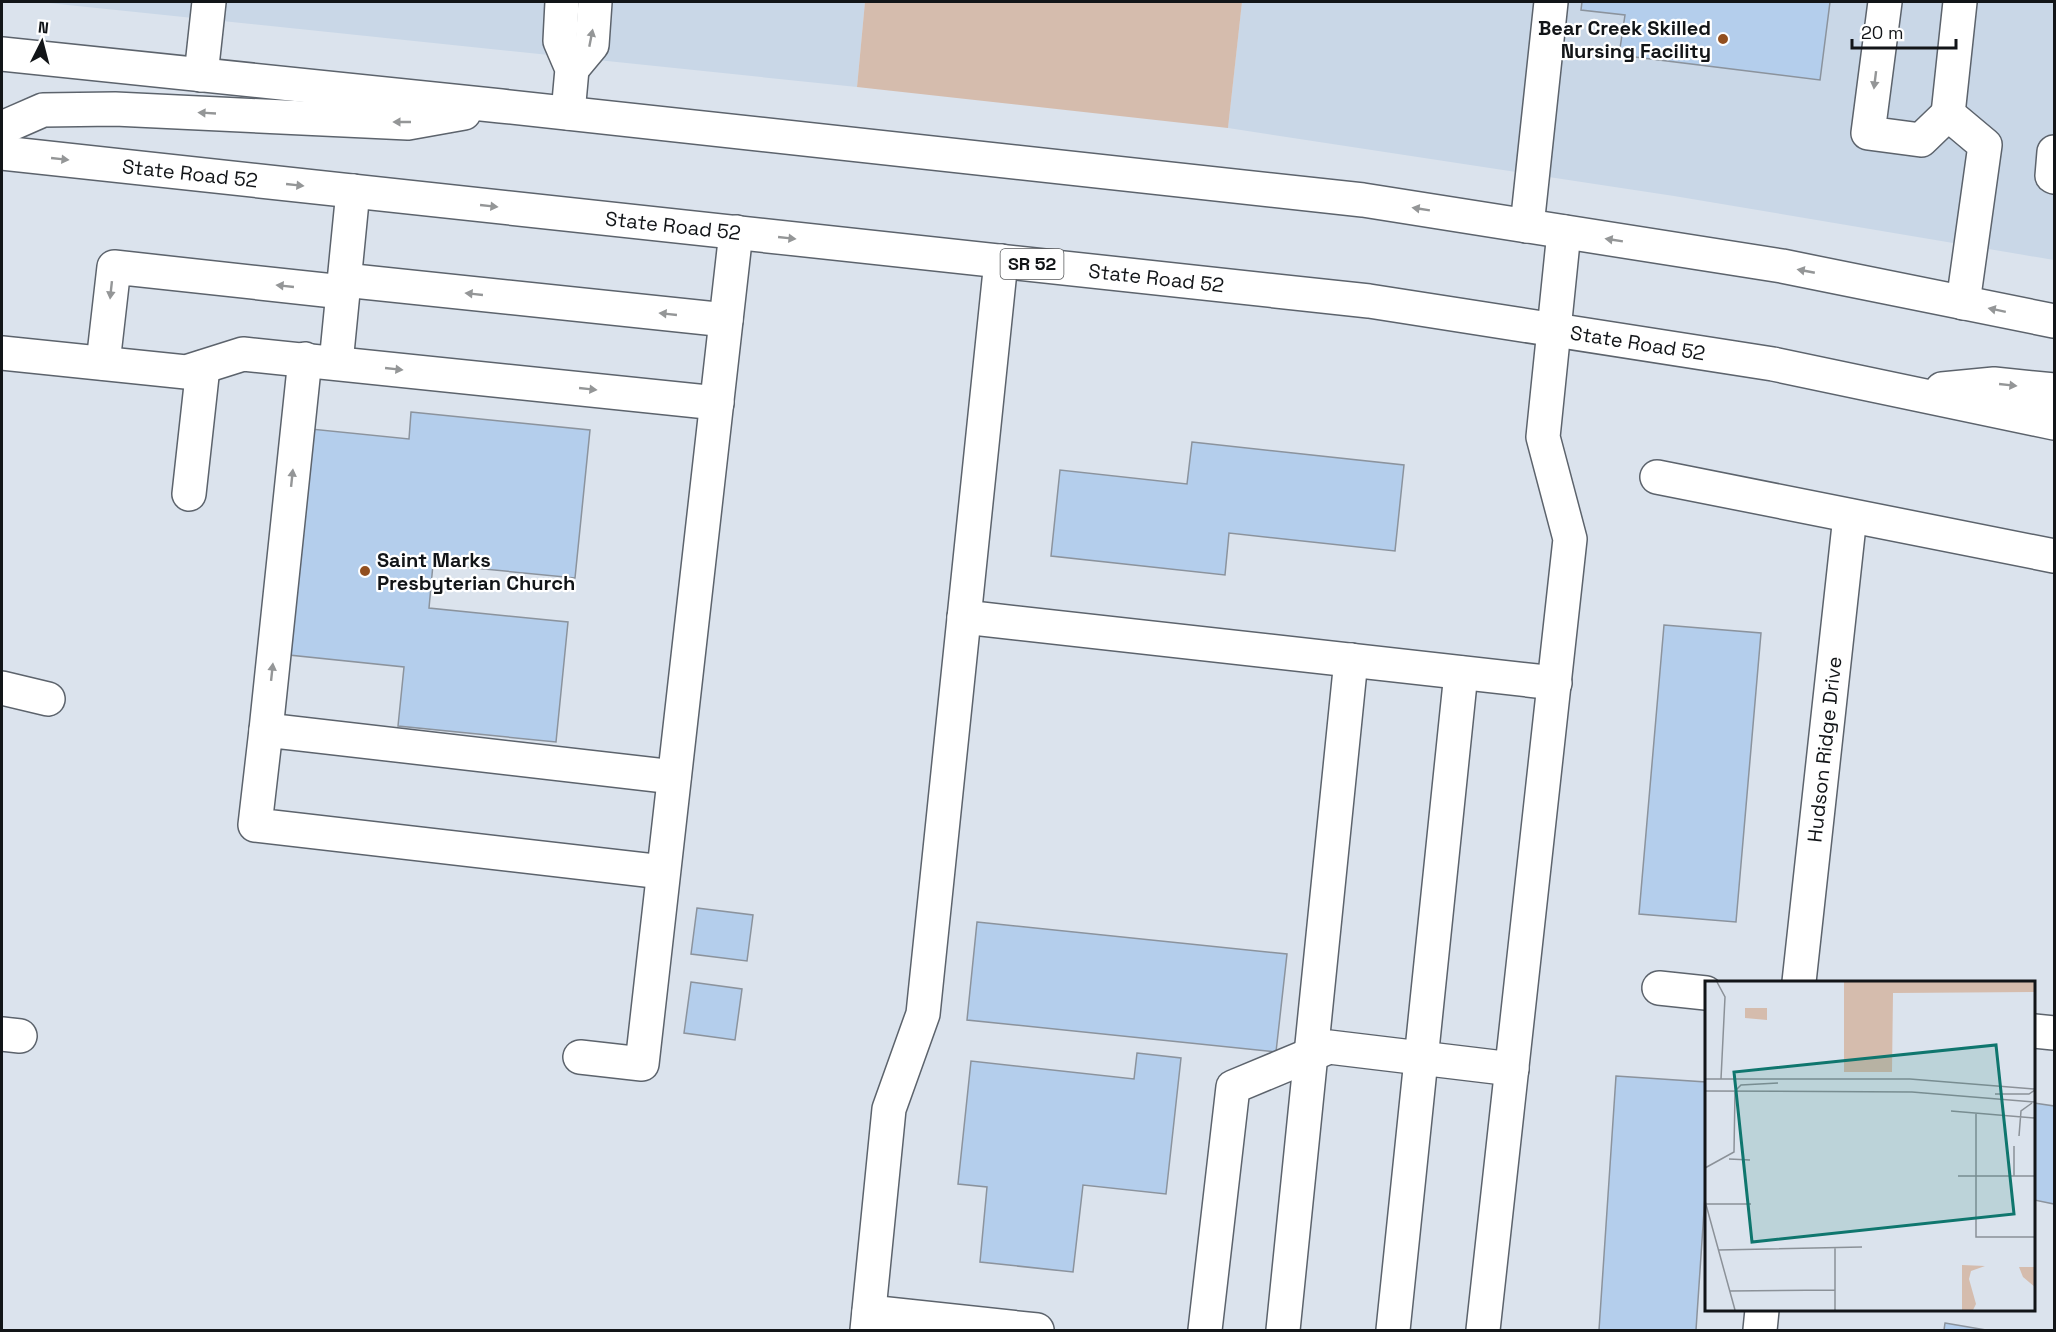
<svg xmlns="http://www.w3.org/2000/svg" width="2056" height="1332" font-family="'Space Grotesk',sans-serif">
<rect width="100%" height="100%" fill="#dbe3ed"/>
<path fill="#c9d7e7" d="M39,2H865L857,87Z
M1242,2H2054V260L1674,196L1228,128Z"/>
<path fill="#d5bcad" d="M865,2H1242L1228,128L857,87Z"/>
<path fill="#b4ceec" stroke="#8b939d" stroke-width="1.5" d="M1582,2H1830L1820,80L1619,55L1625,15L1581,10Z
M411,412L590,430L575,578L433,564L429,608L568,622L556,742L398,726L404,667L289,655L311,429L409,439Z
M1192,442L1404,465L1395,551L1229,533L1225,575L1051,556L1060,470L1187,484Z
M1664,625L1761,633L1736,922L1639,914Z
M697,908L753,915L747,961L691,954Z
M977,922L1287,954L1276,1052L967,1020Z
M691,982L742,989L735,1040L684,1033Z
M1137,1053L1181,1058L1166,1194L1083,1185L1073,1272L980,1262L987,1187L958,1184L971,1061L1134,1079Z
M1616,1076L1706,1082V1181L1696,1330H1599Z
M2034,1103L2054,1106V1204L2034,1200Z
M1945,1323L1986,1330H1944Z"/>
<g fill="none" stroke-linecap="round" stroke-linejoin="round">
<defs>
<g id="minor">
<path d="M562,2L560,41L572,69L568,113"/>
<path d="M1885,2L1868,133L1921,140L1948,114"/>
<path d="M1960,2L1948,114L1985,145L1963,303"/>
<path d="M572,69L592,45L595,2"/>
<path d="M201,75L209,2"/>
<path d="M2054,152L2052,176L2054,177"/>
<path d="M1527,226L1551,2"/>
<path d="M344,280L726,320"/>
<path d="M2,353L186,372L243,354L717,403"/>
<path d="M103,363L114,267L343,292"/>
<path d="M336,363L353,191"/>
<path d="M1657,477L2054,556"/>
<path d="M189,494L203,367"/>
<path d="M964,617L1555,683"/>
<path d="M2,688L48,699"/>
<path d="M266,730L305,359"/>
<path d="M663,872L255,825L266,730L674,777"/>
<path id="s1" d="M1799,982L1850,516"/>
<path d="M1659,988L1706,993"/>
<path d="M2034,1031L2054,1033"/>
<path d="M2,1034L20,1036"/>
<path d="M580,1057L642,1064L736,232"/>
<path d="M869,1312L1037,1330"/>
<path d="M867,1330L889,1109L923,1014L1001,261"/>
<path d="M1205,1330L1233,1087L1329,1047L1512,1069"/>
<path d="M1283,1330L1351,660"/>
<path d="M1393,1330L1461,673"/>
<path d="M1483,1330L1570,539L1543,437L1564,232"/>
<path d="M1760,1330L1762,1310"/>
</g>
<g id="major">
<path d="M2,54L501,106L1363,200L1782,266L2054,321"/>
<path d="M2,128L43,110L115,109L408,123L464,113"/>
<path id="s2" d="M2,153L1369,301L1773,364L2054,423"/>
<path d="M1942,389L1994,384L2054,390"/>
</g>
</defs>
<use href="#minor" stroke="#5c636c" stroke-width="36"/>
<use href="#major" stroke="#5c636c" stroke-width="36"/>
<use href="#minor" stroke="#fff" stroke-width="33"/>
<use href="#major" stroke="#fff" stroke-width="33"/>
</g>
<defs><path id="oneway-solid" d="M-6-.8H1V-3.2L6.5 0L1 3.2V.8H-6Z" transform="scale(1.5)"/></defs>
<g fill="#949697">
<use href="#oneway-solid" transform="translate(591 38) rotate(-79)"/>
<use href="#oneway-solid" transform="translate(1875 80) rotate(97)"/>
<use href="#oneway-solid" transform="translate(207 113) rotate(-177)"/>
<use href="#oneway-solid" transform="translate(402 122) rotate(-180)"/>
<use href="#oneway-solid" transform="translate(60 159) rotate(6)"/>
<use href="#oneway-solid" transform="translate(295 185) rotate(6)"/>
<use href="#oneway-solid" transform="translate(489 206) rotate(6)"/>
<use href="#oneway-solid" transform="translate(1421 209) rotate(-171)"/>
<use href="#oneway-solid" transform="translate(787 238) rotate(6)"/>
<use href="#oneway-solid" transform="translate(1614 240) rotate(-171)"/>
<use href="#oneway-solid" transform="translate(1806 271) rotate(-169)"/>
<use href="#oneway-solid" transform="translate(285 286) rotate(-174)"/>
<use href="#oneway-solid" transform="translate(111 290) rotate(96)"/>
<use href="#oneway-solid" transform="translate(474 294) rotate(-174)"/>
<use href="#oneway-solid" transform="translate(1997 310) rotate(-168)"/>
<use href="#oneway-solid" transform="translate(668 314) rotate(-174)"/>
<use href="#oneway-solid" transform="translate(394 369) rotate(6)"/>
<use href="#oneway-solid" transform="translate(2008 385) rotate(6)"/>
<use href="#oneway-solid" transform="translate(588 389) rotate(6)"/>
<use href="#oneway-solid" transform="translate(292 478) rotate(-84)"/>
<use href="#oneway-solid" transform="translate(272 672) rotate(-84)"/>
</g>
<g fill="#924f1f" stroke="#fff" stroke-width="2">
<circle cx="1723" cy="39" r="6"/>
<circle cx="365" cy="571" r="6"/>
</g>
<g text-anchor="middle" stroke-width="4.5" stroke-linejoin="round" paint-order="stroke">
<rect fill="#fff" stroke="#595b5d" stroke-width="1.5" x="1000.5" y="249" width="63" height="30" rx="4.5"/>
<g font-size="18" font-weight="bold" fill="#121518">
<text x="1032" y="270">SR 52</text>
</g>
<g font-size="20" font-weight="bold" fill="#121518" stroke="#fff" text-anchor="end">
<text x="1711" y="35">Bear Creek Skilled<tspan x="1711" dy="23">Nursing Facility</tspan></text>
<text x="377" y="567" text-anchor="start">Saint Marks<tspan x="377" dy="23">Presbyterian Church</tspan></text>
</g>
<g font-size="20" fill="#121518" stroke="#fff">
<text dy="7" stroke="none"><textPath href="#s2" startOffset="189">State Road 52</textPath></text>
<text dy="7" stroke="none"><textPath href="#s2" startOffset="675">State Road 52</textPath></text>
<text dy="7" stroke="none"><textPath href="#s2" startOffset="1161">State Road 52</textPath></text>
<text dy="7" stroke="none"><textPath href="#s2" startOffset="1647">State Road 52</textPath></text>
<text dy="7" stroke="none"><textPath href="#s1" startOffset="234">Hudson Ridge Drive</textPath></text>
</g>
</g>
<g transform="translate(1705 981)">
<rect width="330" height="330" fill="#dbe3ed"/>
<path d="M139,1H330V11L188,12L187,91H139ZM40,27H62V39L40,37ZM257,284L280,285L266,290L264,298L271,323L268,329H257ZM314,286H330V306L318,296Z" fill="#d5bcad"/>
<path fill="none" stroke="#8b9198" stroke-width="1.5" d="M12,1L20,16L16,98M0,98H205L330,108M0,110L207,111L330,121M30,110L36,104L73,102M290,113H324L330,109M246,130L330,137M271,132V256H330M314,155L316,130L327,122M24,178L45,179M0,187L29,171L30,110M253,195H330M309,195V165M0,220L30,329M0,223H46M13,269L157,266M25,310L130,309M130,329V266"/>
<path fill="#0f766e" fill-opacity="0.15" stroke="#0f766e" stroke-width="3" d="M291,64L309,233L47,261L29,91Z"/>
<rect width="330" height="330" fill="none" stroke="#121518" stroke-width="3"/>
</g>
<rect width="2056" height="1332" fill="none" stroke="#121518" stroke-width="6"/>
<g transform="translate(42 42) rotate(6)" stroke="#ffffff" stroke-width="4.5" paint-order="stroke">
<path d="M0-4.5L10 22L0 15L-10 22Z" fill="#121518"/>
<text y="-9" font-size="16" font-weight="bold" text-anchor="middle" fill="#121518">N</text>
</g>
<path d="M1852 39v9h104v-9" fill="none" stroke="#121518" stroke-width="3"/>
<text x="1861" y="39" font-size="18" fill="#121518" stroke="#ffffff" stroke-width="4.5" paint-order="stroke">20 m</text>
</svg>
